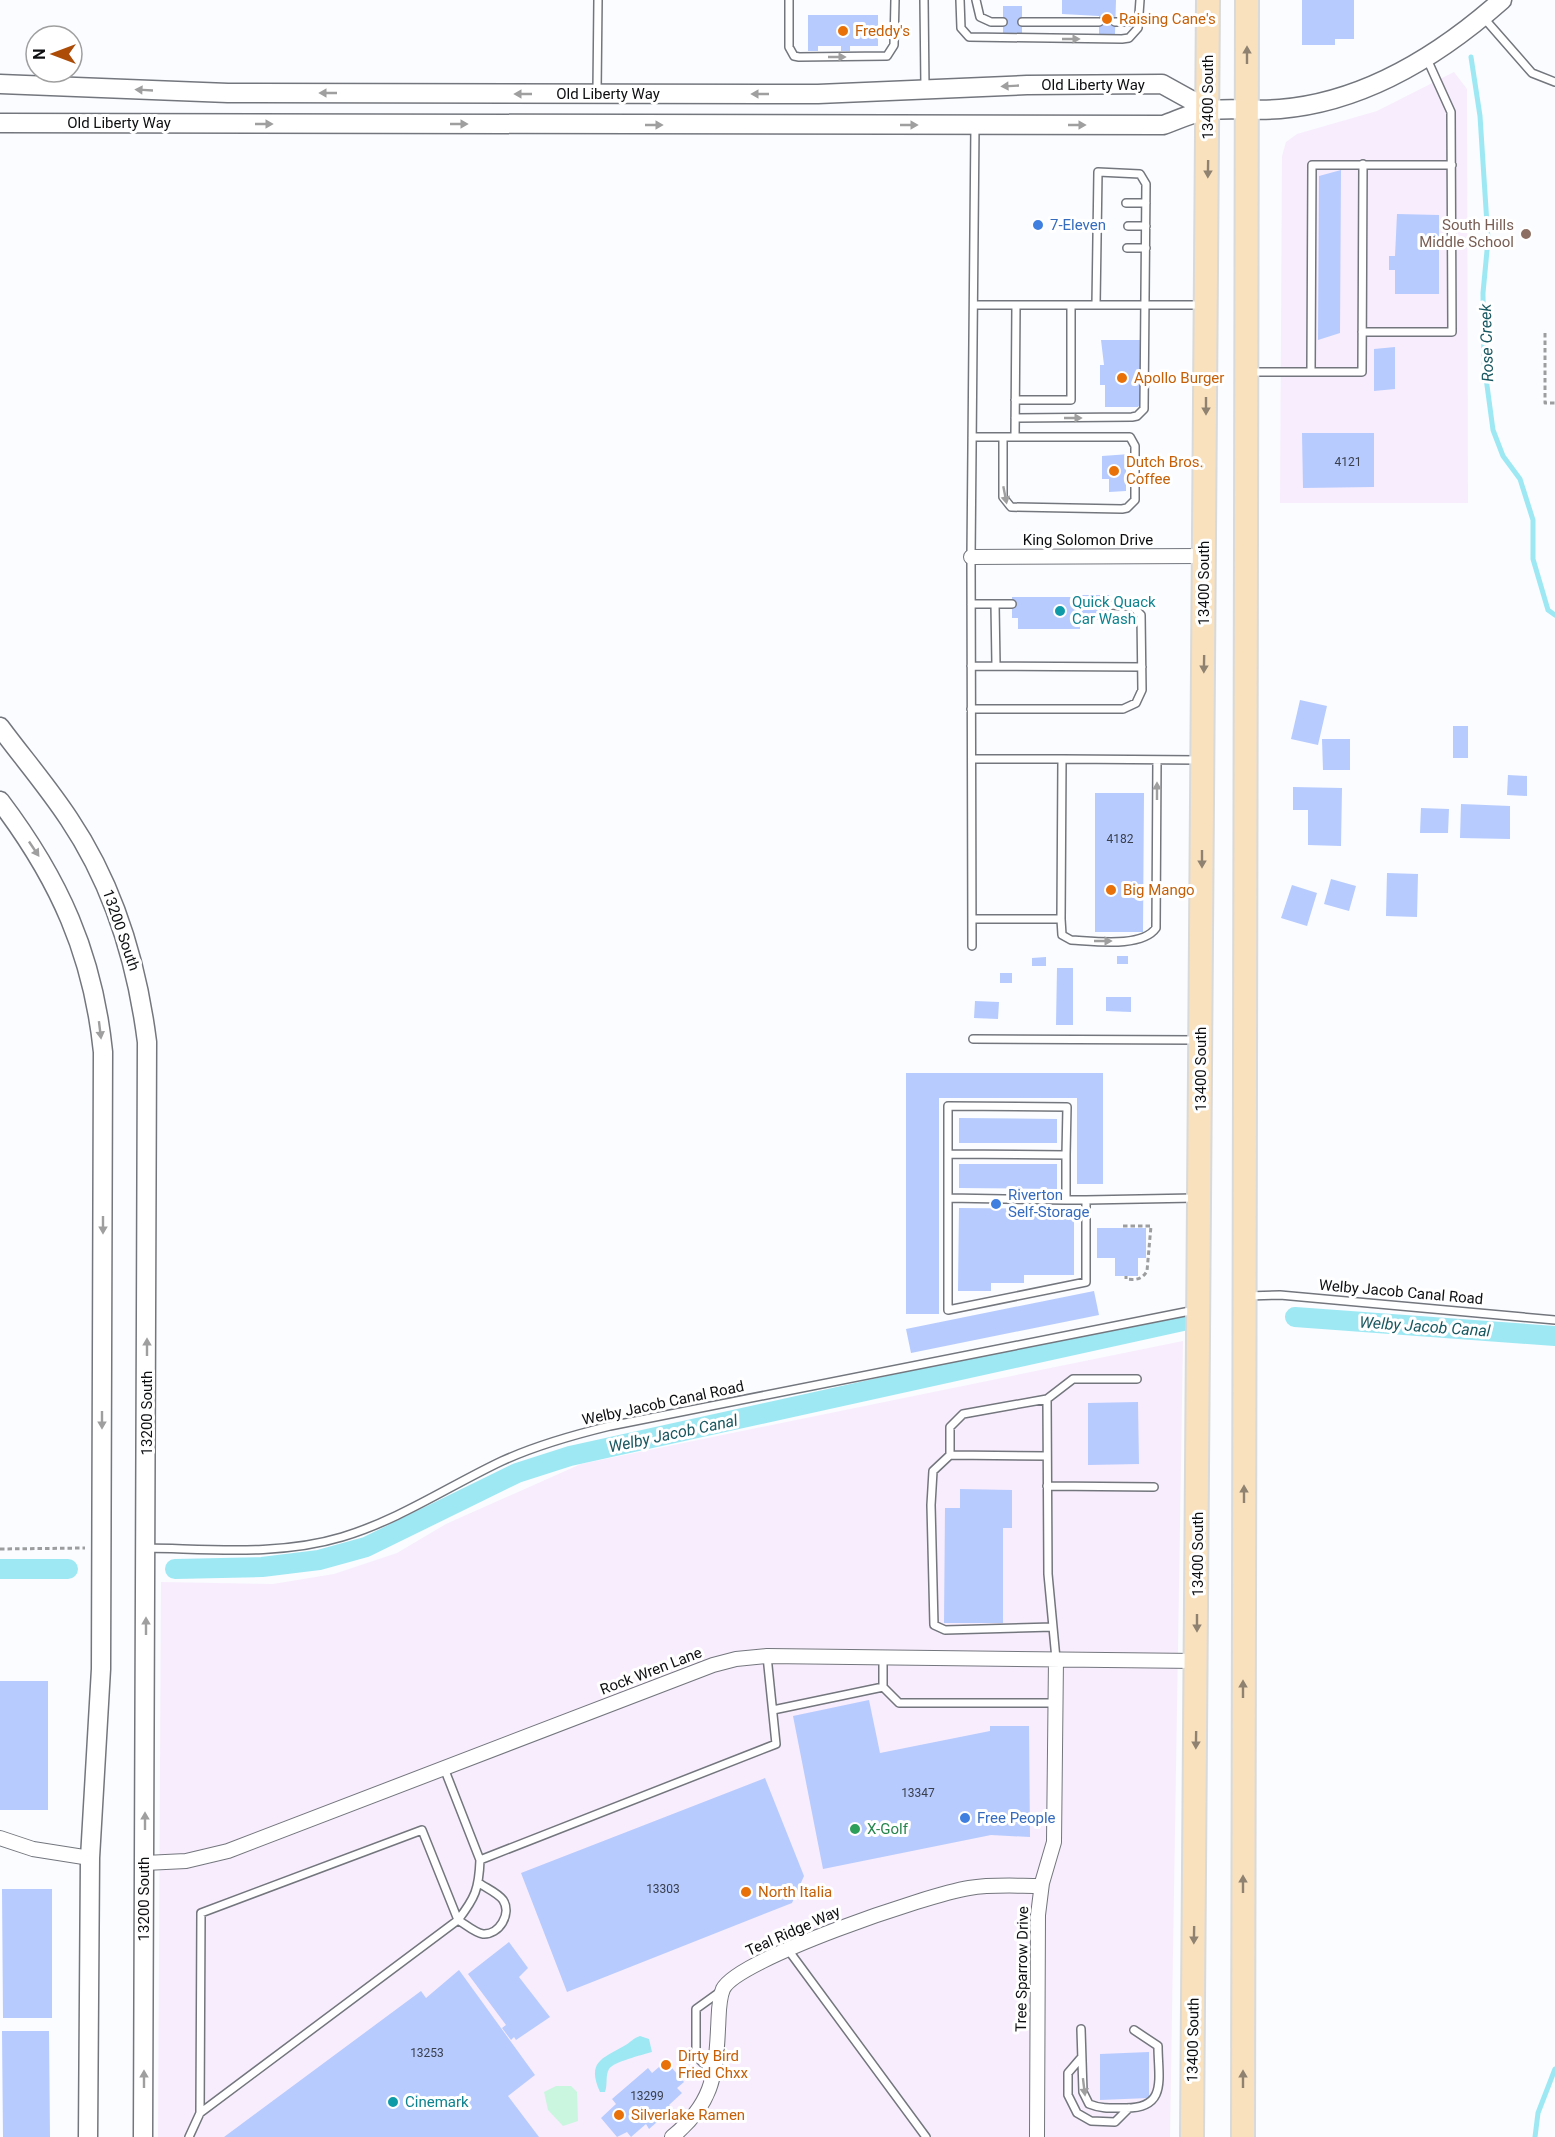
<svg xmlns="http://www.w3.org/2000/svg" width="1555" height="2137" font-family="Roboto,sans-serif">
<rect width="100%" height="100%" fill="#fafcff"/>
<path fill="#f8edfd" d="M1454,72L1467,89L1468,503H1280L1282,156L1286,142L1297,134L1377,111Z
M1183,1341L1170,2137H158L161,1582L273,1584L334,1574L397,1553L446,1524L581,1464Z"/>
<path fill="#caf6e0" d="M556,2086H571L577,2092L578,2121L563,2126L548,2110L544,2092Z"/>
<path fill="#9ee8f3" d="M640,2036L649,2039L652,2052C642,2055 613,2062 609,2069C605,2076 608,2084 605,2092H600C587,2062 601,2059 624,2046C630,2043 633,2038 640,2036Z"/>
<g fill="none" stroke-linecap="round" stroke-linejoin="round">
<path stroke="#9ee8f3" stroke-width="5" d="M1471,57L1480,116L1488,240L1483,293L1484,363L1493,430L1503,456L1520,479L1533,520V559L1548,610L1555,615
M1535,2137L1538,2113L1555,2069"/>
<path stroke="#9ee8f3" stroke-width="20" d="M1295,1317L1555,1336
M0,1569H68
M175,1569L262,1567L319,1560L366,1547L517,1473L570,1456L1183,1321"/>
</g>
<path fill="#b7cbfe" d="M1062,0H1116L1115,34H1099V16L1062,14Z
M1302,0H1354V39H1335V45H1302Z
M1003,6H1022V35H1003Z
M808,15H878V46H850V51H841V46H818V51H808Z
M1341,170L1340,333L1318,340L1319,176Z
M1397,214L1439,215V294H1395V270H1389V256H1395Z
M1101,340H1142L1141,403L1138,407H1105V385H1100V365H1104Z
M1395,347V389L1374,391V349Z
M1302,433H1374V487L1303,488Z
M1130,454V462H1126V491L1109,492V479H1102V456Z
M1076,595H1109V620H1080V629H1018V618H1012V597H1076Z
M1300,700L1327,706L1318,745L1291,739Z
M1453,726H1468V758H1453Z
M1322,739H1350V770H1323Z
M1508,775L1527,776V796L1507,795Z
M1293,787L1342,788L1341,846L1308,845V810H1293Z
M1095,793H1144L1143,932H1095Z
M1461,804L1510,806V839L1460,838Z
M1421,808L1449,809L1448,833H1420Z
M1387,873L1418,874L1417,917L1386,916Z
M1331,879L1356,886L1349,911L1324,904Z
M1292,885L1317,893L1307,926L1281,918Z
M1117,956H1128V964H1117Z
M1046,957V966H1032V958Z
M1057,968H1073V1025H1056Z
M1000,973H1012V983H1000Z
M1106,997H1131V1012L1106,1011Z
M975,1001L999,1002L998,1019L974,1018Z
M906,1073H1103V1184H1077V1098H939V1314H906Z
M959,1118L1057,1119V1143H959Z
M959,1164H1057V1189L959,1188Z
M959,1208L1074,1209V1275H1024V1283H991V1291H958Z
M1097,1228H1146V1258H1138V1276H1115V1258H1097Z
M1094,1291L1099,1315L911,1353L906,1329Z
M1138,1402L1139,1464L1088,1465V1403Z
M960,1489L1012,1490V1528H1003V1623H944L945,1508H960Z
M0,1681H48V1810H0Z
M869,1700L880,1753L990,1731V1726H1029L1030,1837L991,1835L823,1869L793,1716Z
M765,1778L804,1876L792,1903L567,1992L521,1873Z
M2,1889H52V2018H3Z
M509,1942L528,1968L519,1977L550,2017L516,2040L514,2037L511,2040L502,2028L506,2025L468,1974Z
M459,1970L535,2075L508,2096L539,2137H224L421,1991L426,1998Z
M2,2031H49L50,2137H3Z
M1149,2052V2098L1100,2100V2054Z
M666,2061L684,2082L677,2088L682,2093L669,2105L672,2109L649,2129L646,2124L631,2137L627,2132L617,2137L601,2118L616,2104L612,2099L648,2068L652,2073Z"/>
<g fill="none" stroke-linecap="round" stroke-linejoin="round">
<defs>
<path id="service" d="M789,0V47L794,56L799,57L887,56L894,45L895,0
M924,0L925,87
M960,0L961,28L969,37L1122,39L1129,38L1138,28L1140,0
M976,0L980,17L991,22H1003
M1483,17L1532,73L1555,82
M1022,22H1099
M1115,22H1140
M597,91L598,0
M1126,203H1146
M1128,226H1146
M1127,248H1146
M974,305H1016L1015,437
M1016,305H1201
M1362,332H1452L1451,112L1427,59
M1251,372H1362L1363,164
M1311,372L1312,165H1452
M1015,400H1071V305
M1015,418L1132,417L1137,416L1144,409L1146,184L1140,174L1098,172L1096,305
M972,437H1130L1135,446V500L1127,508L1122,509L1011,507L1003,497V437
M971,604H1012
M995,604L996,665
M971,666L1142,667
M971,709H1123L1136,703L1142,690L1141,615L1132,606L1109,605
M972,759H1062L1061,919H972
M1062,759L1200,760
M1061,919L1062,935L1071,940C1094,941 1142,948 1156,928L1157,760
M972,946L971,557L975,125
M973,1039L1196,1040
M948,1154L1066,1155L1067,1107L948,1106V1310L1086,1282V1200H1066
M948,1198L1066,1200V1155
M1086,1200L1195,1198
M1247,1296L1280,1295L1555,1320
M1047,1399L963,1414L950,1427V1455L1047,1456
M950,1455L933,1471L931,1505L934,1625L945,1630L1053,1627
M1047,1486L1154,1487
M147,1548C211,1549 279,1556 342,1537C399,1520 449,1486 502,1461C537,1445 573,1435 610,1426L1195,1310
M1056,1659L1048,1574L1047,1399L1073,1379H1137
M883,1687L899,1703H1056
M773,1710L883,1687V1657
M444,1768L480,1860
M479,1883C486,1888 498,1893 503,1900C512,1914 499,1935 483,1934C475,1933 465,1924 458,1920C475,1898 479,1889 480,1860L776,1744L767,1656
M789,1951L926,2137
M1081,2029L1083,2092L1089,2104C1101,2109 1113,2108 1126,2108C1168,2108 1158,2078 1158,2046L1134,2030
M1080,2059L1068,2073V2095L1077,2113L1091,2121L1115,2122L1129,2108
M713,2073L696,2056V2009L721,1991
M189,2137L200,2113L201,1913L422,1830L458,1920L200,2113"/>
<path id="minor" d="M971,557L1205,556
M0,1838L33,1849L90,1858
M145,1863L186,1861L228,1851L713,1665L736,1659L767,1656L1197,1661
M672,2137C711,2105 716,2078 718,2029C719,2016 718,2001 723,1989C737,1959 930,1894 969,1888C993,1884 1017,1886 1041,1886
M1037,2137L1038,1915L1042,1883L1054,1842L1056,1659"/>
<path id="tertiary" d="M0,84L228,93L818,94L1027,85L1162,84L1209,110
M0,123L1163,125C1178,120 1195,111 1211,110C1234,108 1257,111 1280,109C1365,102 1440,55 1502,0
M0,727C23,758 48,787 69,819C114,886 137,963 147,1042L143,2137
M0,801C59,879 93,954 103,1052L101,1669L90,1858L88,2137"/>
<path id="primary" d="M1192,2137L1208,0
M1243,2137L1247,0"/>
</defs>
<use href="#service" stroke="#73767d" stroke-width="10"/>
<use href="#minor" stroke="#73767d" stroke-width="16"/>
<use href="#tertiary" stroke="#73767d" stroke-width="21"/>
<use href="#primary" stroke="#d8d9d9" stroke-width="26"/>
<path stroke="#9b9d9f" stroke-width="3" stroke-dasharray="4.5 3" stroke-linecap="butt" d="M1545,333V403H1555
M1123,1226H1151L1147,1271C1142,1280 1135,1280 1126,1279V1276
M0,1549L85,1548"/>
<use href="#service" stroke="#fff" stroke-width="7"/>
<use href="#minor" stroke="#fff" stroke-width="14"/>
<use href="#tertiary" stroke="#fff" stroke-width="18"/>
<use href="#primary" stroke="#f9e1be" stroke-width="22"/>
</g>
<defs><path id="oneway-solid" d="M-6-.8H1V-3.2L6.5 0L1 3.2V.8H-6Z" transform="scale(1.5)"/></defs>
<g fill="#9f9fa0">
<use href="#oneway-solid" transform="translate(1071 39)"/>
<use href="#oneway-solid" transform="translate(837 57)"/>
<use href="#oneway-solid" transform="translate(1010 86) rotate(177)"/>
<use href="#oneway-solid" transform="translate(144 90) rotate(-177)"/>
<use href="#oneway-solid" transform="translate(328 93) rotate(-180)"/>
<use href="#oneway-solid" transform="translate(523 94) rotate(-180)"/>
<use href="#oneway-solid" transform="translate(760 94) rotate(-180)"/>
<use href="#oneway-solid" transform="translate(264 124)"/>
<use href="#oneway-solid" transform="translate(459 124)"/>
<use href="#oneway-solid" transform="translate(654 125)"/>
<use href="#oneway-solid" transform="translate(909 125)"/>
<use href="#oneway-solid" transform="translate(1077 125)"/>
<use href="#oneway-solid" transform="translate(1073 418)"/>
<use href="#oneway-solid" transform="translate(1005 495) rotate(79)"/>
<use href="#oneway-solid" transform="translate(1157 791) rotate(-90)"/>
<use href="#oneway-solid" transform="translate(34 849) rotate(56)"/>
<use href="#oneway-solid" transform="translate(1103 941)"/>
<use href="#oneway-solid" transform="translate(100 1030) rotate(83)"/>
<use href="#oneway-solid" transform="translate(103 1225) rotate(90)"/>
<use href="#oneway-solid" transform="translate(147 1347) rotate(-90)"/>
<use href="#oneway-solid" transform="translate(102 1420) rotate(90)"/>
<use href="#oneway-solid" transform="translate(146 1626) rotate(-90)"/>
<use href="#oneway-solid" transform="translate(145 1821) rotate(-90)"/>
<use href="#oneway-solid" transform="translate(144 2079) rotate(-90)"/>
<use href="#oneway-solid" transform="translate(1084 2087) rotate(83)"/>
</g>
<g fill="#8f8270">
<use href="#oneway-solid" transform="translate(1247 55) rotate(-90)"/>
<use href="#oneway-solid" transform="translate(1208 169) rotate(91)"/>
<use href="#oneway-solid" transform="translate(1206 406) rotate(90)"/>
<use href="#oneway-solid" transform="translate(1204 664) rotate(91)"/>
<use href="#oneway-solid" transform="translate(1202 859) rotate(90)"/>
<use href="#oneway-solid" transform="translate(1244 1494) rotate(-90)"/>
<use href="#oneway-solid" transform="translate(1197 1623) rotate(90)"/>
<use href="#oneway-solid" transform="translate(1243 1689) rotate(-90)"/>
<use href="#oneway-solid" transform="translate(1196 1740) rotate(91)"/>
<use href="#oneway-solid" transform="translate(1243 1884) rotate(-90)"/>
<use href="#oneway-solid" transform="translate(1194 1935) rotate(91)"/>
<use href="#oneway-solid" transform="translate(1243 2079) rotate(-90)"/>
</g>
<g fill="#e8710a" stroke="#fff" stroke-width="2">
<circle cx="1107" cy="19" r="6"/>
<circle cx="843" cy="31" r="6"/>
<circle cx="1122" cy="378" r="6"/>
<circle cx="1114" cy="471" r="6"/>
<circle cx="1111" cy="890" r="6"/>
<circle cx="746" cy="1892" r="6"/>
<circle cx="666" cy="2065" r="6"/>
<circle cx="619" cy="2115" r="6"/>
</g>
<g fill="#3f7fe0" stroke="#fff" stroke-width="2">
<circle cx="1038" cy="225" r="6"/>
<circle cx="996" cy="1204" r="6"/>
<circle cx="965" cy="1818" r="6"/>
</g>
<circle fill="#8d6e63" stroke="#fff" stroke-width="2" cx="1526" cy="234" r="6"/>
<g fill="#0f9aa8" stroke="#fff" stroke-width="2">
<circle cx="1060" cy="611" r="6"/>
<circle cx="393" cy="2102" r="6"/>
</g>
<circle fill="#2e9e5b" stroke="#fff" stroke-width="2" cx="855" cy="1829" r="6"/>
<g text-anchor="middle" stroke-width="6" stroke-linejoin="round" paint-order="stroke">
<g font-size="12" fill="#383e4c">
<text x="1348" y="466">4121</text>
<text x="1120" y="843">4182</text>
<text x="918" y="1797">13347</text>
<text x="663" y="1893">13303</text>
<text x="427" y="2057">13253</text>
<text x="647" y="2100">13299</text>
</g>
<g font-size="15" fill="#c56008" stroke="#fff" text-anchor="start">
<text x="1119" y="24">Raising Cane's</text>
<text x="855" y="36">Freddy's</text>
<text x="1134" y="383">Apollo Burger</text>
<text x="1126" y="467">Dutch Bros.<tspan x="1126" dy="17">Coffee</tspan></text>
<text x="1123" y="895">Big Mango</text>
<text x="758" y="1897">North Italia</text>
<text x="678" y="2061">Dirty Bird<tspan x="678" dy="17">Fried Chxx</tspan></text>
<text x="631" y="2120">Silverlake Ramen</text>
</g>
<g font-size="15" fill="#0e0f11" stroke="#fff">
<text x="1093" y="90">Old Liberty Way</text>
<text x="608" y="99">Old Liberty Way</text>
<text transform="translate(1208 97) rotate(-90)" y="5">13400 South</text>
<text x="119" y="128">Old Liberty Way</text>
<text x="1088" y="545">King Solomon Drive</text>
<text transform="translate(1204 583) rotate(-90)" y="5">13400 South</text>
<text transform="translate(121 930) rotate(71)" y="5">13200 South</text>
<text transform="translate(1201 1069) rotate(-90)" y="5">13400 South</text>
<text transform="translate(1401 1292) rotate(5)" y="5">Welby Jacob Canal Road</text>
<text transform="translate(663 1403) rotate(-12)" y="5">Welby Jacob Canal Road</text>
<text transform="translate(147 1413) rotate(-90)" y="5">13200 South</text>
<text transform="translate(1198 1554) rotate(-90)" y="5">13400 South</text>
<text transform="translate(651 1671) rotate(-21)" y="5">Rock Wren Lane</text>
<text transform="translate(144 1899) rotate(-90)" y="5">13200 South</text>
<text transform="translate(793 1931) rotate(-24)" y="5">Teal Ridge Way</text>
<text transform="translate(1022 1969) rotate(-89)" y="5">Tree Sparrow Drive</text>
<text transform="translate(1193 2040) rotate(-89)" y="5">13400 South</text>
</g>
<g font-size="15" fill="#366cbe" stroke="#fff" text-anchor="start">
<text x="1050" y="230">7-Eleven</text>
<text x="1008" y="1200">Riverton<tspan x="1008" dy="17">Self-Storage</tspan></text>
<text x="977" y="1823">Free People</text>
</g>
<g font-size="15" fill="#785e54" stroke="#fff" text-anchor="end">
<text x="1514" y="230">South Hills<tspan x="1514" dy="17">Middle School</tspan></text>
</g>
<g font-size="15" fill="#0d838f" stroke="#fff" text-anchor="start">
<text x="1072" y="607">Quick Quack<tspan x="1072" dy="17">Car Wash</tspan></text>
<text x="405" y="2107">Cinemark</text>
</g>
<g font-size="15" fill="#27864d" stroke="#fff" text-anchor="start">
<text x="867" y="1834">X-Golf</text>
</g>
<g font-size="16" font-style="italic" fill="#1a5861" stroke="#fff">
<text transform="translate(1486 343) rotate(-92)" y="6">Rose Creek</text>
<text transform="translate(1425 1326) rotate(4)" y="6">Welby Jacob Canal</text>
<text transform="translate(673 1433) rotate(-12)" y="6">Welby Jacob Canal</text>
</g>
</g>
<g transform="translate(54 54) rotate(270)"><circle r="28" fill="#ffffff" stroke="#9f9fa0" stroke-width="1.5"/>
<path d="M0-4.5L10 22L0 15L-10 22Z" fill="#ad4c07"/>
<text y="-9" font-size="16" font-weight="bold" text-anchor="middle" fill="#0e0f11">N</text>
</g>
</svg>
